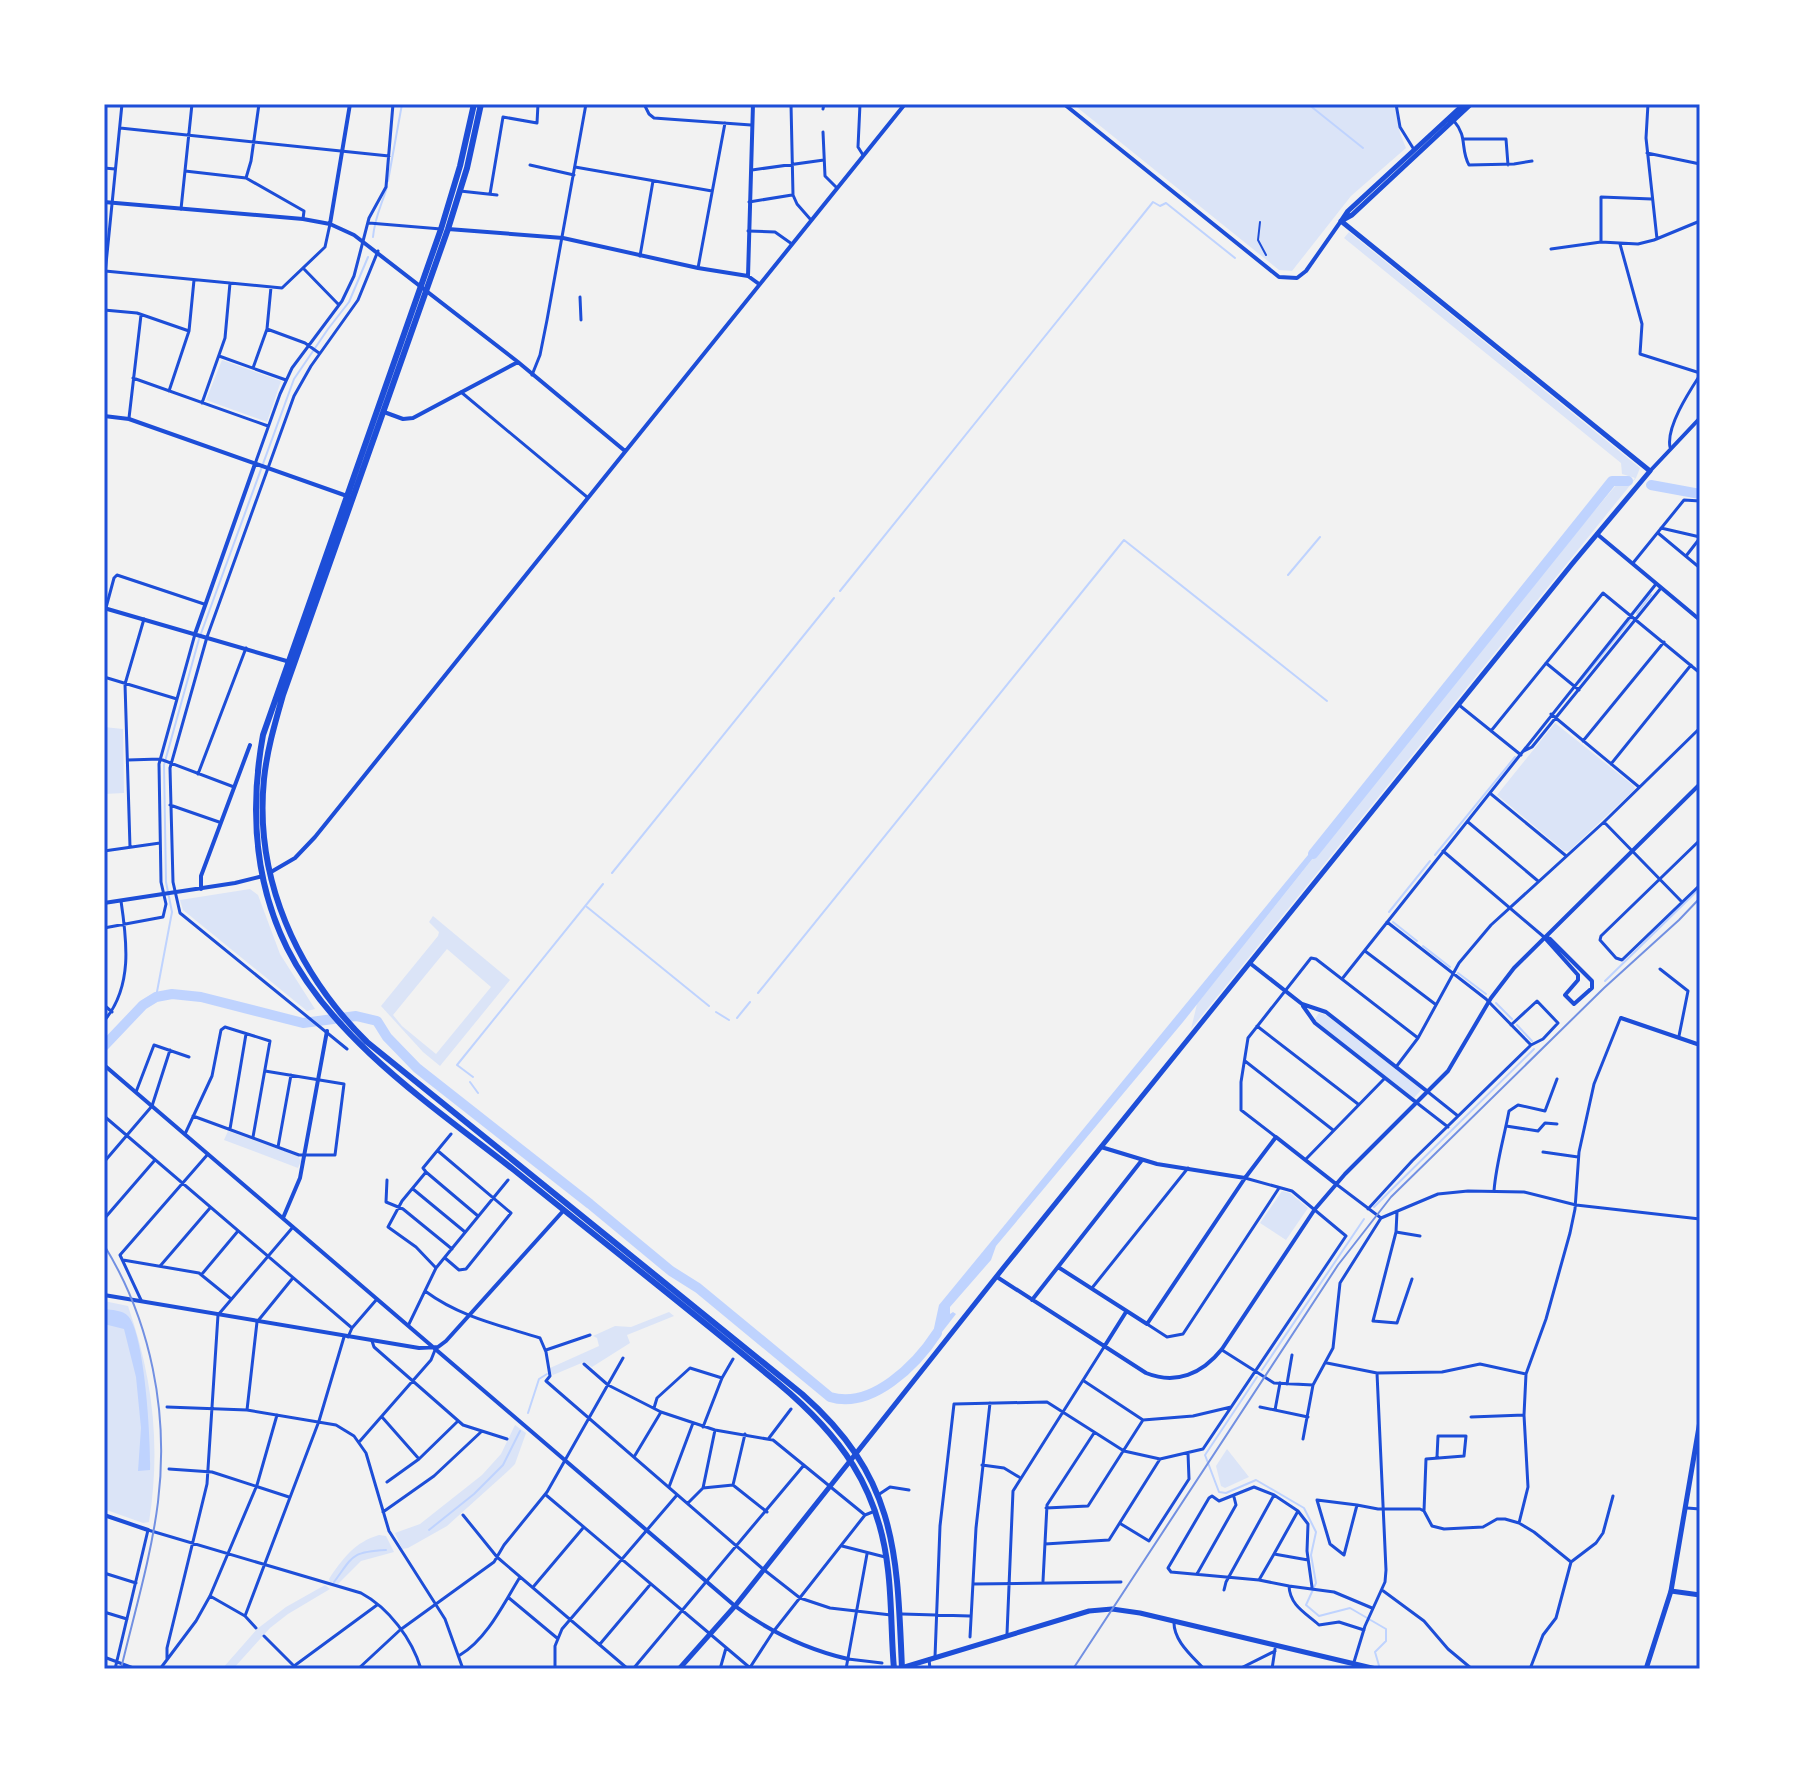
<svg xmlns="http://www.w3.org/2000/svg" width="1804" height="1773" font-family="'Crimson Pro',serif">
<rect width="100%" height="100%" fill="#f2f2f2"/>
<path fill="#dbe4f7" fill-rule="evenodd" d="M1073,104H1394L1400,133L1406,148L1351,196L1292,271L1279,270Z
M1349,232L1640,468L1636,478L1191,1029L1197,1004L1499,624L1617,484H1630L1635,478L1622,474L1621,463L1344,238Z
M222,360L281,381L267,422L206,400Z
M1555,723L1634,786L1635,789L1569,851H1564L1497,795Z
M104,727L123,729L124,793L104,794Z
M250,889L258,895L280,954L315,1009L307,1011L183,910L180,900Z
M433,916L510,980L440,1066L423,1052L381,1006L438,936L439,932L429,922ZM447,949L491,987L436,1054L402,1026L393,1015Z
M1319,1013L1326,1015L1422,1089L1414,1098L1318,1024L1315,1019Z
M228,1131L298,1156L301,1161L298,1168L224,1140Z
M1282,1191L1290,1193L1308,1208L1286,1240L1260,1223Z
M104,1301L128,1306C153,1378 161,1446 149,1522L143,1523L104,1509Z
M669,1312L674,1316L627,1335L630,1343L592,1367L584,1362L553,1375L551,1373L550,1368L599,1346L597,1338L593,1336L615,1326L631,1327Z
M515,1425L526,1433L515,1464L508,1471L447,1526L408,1548L402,1549L395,1533L420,1524L482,1475L501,1454Z
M1227,1449L1249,1477L1225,1488L1221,1486L1216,1466Z
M379,1535L386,1536L394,1552L361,1561L338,1584L330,1582L329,1579C343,1558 355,1542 379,1535Z
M325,1585L330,1589L288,1614L270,1628L233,1669H222L257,1629L286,1607Z"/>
<path fill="#bfd3fe" d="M1317,844L1321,848L1183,1022L996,1246L991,1260L950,1307V1314L953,1312L956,1314L935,1341L931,1342L939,1305Z
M104,1309C111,1310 123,1310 128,1316C145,1334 151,1443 150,1470L138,1471L141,1428L136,1377L124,1329L104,1324Z"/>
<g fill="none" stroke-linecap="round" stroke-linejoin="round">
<path stroke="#bfd3fe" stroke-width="2" d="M1308,104L1363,148
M388,181L402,104
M373,237C375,216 381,207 387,187
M1288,575L1320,537
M840,591L1153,202L1160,206L1166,203L1235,258
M1637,613L1651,595
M1580,682L1631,619
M1435,855L1515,757
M612,873L834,598
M587,907L709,1006
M1389,912L1430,861
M1393,922L1417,941
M1423,946L1450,967
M1458,973L1486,994
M1605,981L1700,888
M758,993L1124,540L1327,701
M156,997L172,912L166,882L164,765L199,639L294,379L328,329L349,302L368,257
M1496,1003L1512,1019
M716,1012L729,1020
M737,1018L750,1002
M1517,1025L1532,1041
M473,1077L457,1065L603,884
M470,1082L478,1093
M1374,1207L1534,1049
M1262,1370L1364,1219
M1257,1377L1205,1455L1219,1492L1226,1493L1256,1480L1304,1508L1316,1532L1311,1555L1316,1583L1306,1605L1319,1616L1350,1608L1386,1629V1641L1375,1652L1380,1669
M528,1413L539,1379L547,1374
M429,1530L474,1494L503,1465L520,1431
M334,1582C354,1555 351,1552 386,1550"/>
<path stroke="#bfd3fe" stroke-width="10" d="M1651,485L1700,494
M1313,854L1612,481H1628
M104,1046L143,1005L156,997L172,994L201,997L303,1023L356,1016L377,1021L387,1037L417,1068L590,1204L671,1271L698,1288L830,1397C872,1410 917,1364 937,1333"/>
<path stroke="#1d4ed8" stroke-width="2" d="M1260,222L1258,240L1266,255"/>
<path stroke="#1d4ed8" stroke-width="3" d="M644,104L649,114L654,118L751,125
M791,104L793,195L797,204L811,220
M860,104L858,147L863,155
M1396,104L1400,127L1413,148
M1648,104L1646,138L1657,239
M823,109L824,104
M1454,121C1468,137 1460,149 1469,165L1514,164L1532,161
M120,128L389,156
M823,132L825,176L837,188
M1463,139H1506L1508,165
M1647,153L1700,164
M530,165L574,175
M575,167L712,191
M104,168L115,169
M752,170L824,160
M185,171L246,178L304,211L303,219
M246,178L251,161L259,104
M460,191L497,195
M490,194L503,117L537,123L538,104
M749,202L792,195
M181,209L192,104
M369,223L441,229
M748,231L775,232L792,244
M1601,242V197L1652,199
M1620,244L1642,324L1640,354L1700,373
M1551,249L1601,242L1638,244L1654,240L1700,221
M640,256L653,181
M698,268L725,123
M304,269L339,305
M105,271L282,288L325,247L330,224
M104,284L122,104
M580,297L581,320
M104,310L137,313L189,331
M267,329L305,343L319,353
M219,356L286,380
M253,368L267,329L271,287
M532,375L540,355L547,320L586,104
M133,378L268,426
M169,391L189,331L194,280
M461,392L587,497
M202,403L225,338L230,283
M129,418L141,315
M1670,447C1666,427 1689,392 1700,375
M255,464L280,394L292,368L342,301L354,276L369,218L386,187L393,104
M1661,528L1700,537
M1658,533L1700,568
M1686,556L1700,538
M1633,563L1684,500L1700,501
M104,615L114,578L117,575L204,604
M1546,663L1579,690
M104,677L177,699
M1459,705L1521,755
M1551,714L1639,787
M1491,731L1603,593L1700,673
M1583,741L1664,642
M1524,751L1532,747L1661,588
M128,760L160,759L234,787
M1611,764L1691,665
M198,774L246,648
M1491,794L1565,855
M170,805L219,822
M1468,822L1538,881
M1604,822L1682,902
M1700,840L1601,936L1600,940L1616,958L1622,960L1700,885
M130,847L125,684L144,619
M104,851L160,843
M1443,851L1544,937
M1387,922L1486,999L1530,1044
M104,928L163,917L166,904L161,882L159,764L195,634
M1365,951L1435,1004
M1660,969L1688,991L1679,1036
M1342,979L1656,584
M104,1005L112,1012
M104,1021C133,987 127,941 121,901
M1257,1026L1358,1104
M347,1049L180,913L173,882L170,768L207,637L294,396L311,366L358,300L378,251
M1245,1061L1333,1130
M1396,1067L1418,1038L1459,963L1491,925L1604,822L1700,728
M136,1092L154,1045L189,1057
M1428,1092L1458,1116
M1417,1103L1448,1127
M104,1116L352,1328
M193,1116L299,1155H335L344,1084L265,1071
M1506,1126L1538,1131L1545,1123L1557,1124
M230,1129L246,1034
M185,1134L212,1076L221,1030L225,1027L270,1041L253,1137
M1276,1137L1241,1110V1082L1248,1038L1311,958L1316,959L1418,1038
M278,1147L291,1075
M438,1151L511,1213L466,1269L459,1270L445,1258
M1543,1152L1578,1157
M1306,1159L1384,1079
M104,1162L152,1106L170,1050
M426,1172L478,1216
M387,1180L386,1202L403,1209L452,1249
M1336,1184L1381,1218
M413,1189L465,1232
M1494,1191C1496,1164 1504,1138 1509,1111L1518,1105L1545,1111L1557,1079
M1368,1209L1412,1161L1531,1045L1543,1039L1558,1023L1537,1001L1511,1025
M1397,1212L1396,1232L1373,1321L1397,1323L1412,1279
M104,1219L155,1160
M1396,1232L1420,1236
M123,1260L199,1273L231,1299
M161,1265L210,1208
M436,1268L416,1247L388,1227L402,1201L426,1172L423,1168L451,1134
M202,1274L238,1231
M1092,1288L1188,1168
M425,1291C460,1317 499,1325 540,1338L546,1352L550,1376L546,1381L763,1569L800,1598L830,1608L891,1615
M141,1300L120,1255L208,1154
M409,1324L436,1268L508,1180
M1147,1324L1167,1337L1183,1334L1279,1188
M348,1337L352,1328L377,1299
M372,1341L374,1347L463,1425L507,1439
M546,1350L590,1335
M1222,1350L1274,1383L1313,1385
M1327,1363L1377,1373L1442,1372L1480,1364L1526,1374
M584,1364L608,1385L661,1412L715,1430L773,1440L865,1515
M1084,1381L1143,1420L1193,1416L1231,1407
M1287,1384L1292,1355
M167,1407L247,1410L336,1425L354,1436L366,1453L389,1531L445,1619L463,1669
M1260,1407L1308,1417
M654,1408L657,1398L690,1368L722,1378
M247,1410L257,1322L292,1279
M1275,1410L1280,1383
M382,1417L419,1459
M1471,1417L1524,1415
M703,1427L722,1378L733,1359
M745,1434L733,1485L767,1512
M769,1438L791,1409
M1303,1439L1313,1385L1333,1348L1340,1283L1381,1218L1438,1194L1468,1191L1524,1192L1576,1205L1700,1219
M360,1441L431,1360L435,1350
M634,1457L661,1412
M982,1465L1004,1468L1019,1477
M169,1469L212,1472L289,1497
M387,1482L419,1459L458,1421
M669,1487L693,1423
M703,1488L715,1430
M546,1495L749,1667
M878,1495L890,1487L909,1490
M688,1503L703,1488L733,1485
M1357,1505L1317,1500L1330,1544L1344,1555L1357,1505L1378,1509H1420L1424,1511L1432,1526L1444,1529L1483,1527L1497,1519H1505L1519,1523L1534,1532L1571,1562
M1046,1508L1088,1506L1143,1420
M1687,1508L1700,1509
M1298,1511L1308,1524L1307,1551L1312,1587
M1424,1511L1426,1459L1464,1456L1466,1436H1438L1437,1457
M383,1512L434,1476L482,1431
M463,1515L497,1557L628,1669
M1519,1523L1528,1487L1524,1415L1526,1374L1546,1319L1570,1233L1575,1209L1579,1152L1594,1084L1620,1019
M1121,1524L1149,1541L1189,1479L1188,1453
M1045,1544L1109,1540L1160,1459
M842,1546L885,1557
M1308,1560L1274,1554L1259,1580L1289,1586C1290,1606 1306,1613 1319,1625L1339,1622L1364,1630
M104,1573L136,1583
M1197,1574L1236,1505L1234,1497
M1259,1580L1171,1572L1168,1568L1209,1498L1212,1496L1219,1501L1254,1487L1274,1495L1298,1511L1274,1554
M1043,1581L1047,1505L1094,1433
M973,1584L1121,1582
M534,1586L583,1528
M1289,1586L1334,1592L1372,1608
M1224,1590L1226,1582L1274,1495
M1382,1590L1424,1621L1448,1649L1472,1669
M210,1596L245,1616L256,1628
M509,1598L557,1638
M104,1612L127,1619
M902,1614L970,1616
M245,1616L319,1421L344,1337
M1174,1621C1173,1640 1191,1655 1204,1669
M1007,1634L1013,1491L1104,1347
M264,1636L297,1669
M970,1637L976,1528L990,1403
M600,1644L649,1586
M460,1655C487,1639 504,1603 520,1577
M104,1657L136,1669
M935,1657L940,1526L954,1404L1047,1402L1124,1451L1160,1459L1203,1449L1346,1236L1292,1191L1245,1178
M167,1659V1648L207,1484L218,1315L293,1227
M848,1659L882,1663
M929,1659L930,1669
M1354,1662L1365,1626L1385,1582L1386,1570L1377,1373
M115,1669L148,1530L361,1593C389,1608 412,1639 421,1669
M160,1669L196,1621L210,1596L257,1485L277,1415
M290,1669L377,1605
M358,1669L400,1630L494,1562L504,1545L547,1492L623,1358
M555,1669V1646L562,1629L677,1495
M633,1669L804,1465
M720,1669L726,1648
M749,1669L773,1632L865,1515L875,1511
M846,1669L867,1554
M1239,1669L1275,1651
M1272,1669L1275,1649
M1530,1669L1543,1635L1556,1618L1571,1562L1596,1543L1603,1533L1613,1496"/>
<path stroke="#1d4ed8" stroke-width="4" d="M1064,104L1279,277L1297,278L1306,271L1341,221
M104,202L303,219L330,224L354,235L518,362L625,451
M330,224L350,104
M448,229L563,238L698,268L748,276L759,284
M748,276L753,104
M384,412L403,419L413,418L518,362
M104,416L129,419L347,496
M1650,471L1700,418
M1597,534L1700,620
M104,608L290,662
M195,634L255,464
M271,872L295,858L315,837L905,104
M201,889V876L250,745
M104,903L235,883L263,876
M1544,937L1550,939L1592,981V988L1574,1004L1565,995L1578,980V975Z
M1251,964L1302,1004L1326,1012L1428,1092
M1303,1006L1315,1023L1417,1103
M1621,1018L1700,1045
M104,1065L735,1606C770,1632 805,1649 848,1659
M1101,1147L1157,1164L1245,1178
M283,1218L300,1178L327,1031
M1058,1267L1147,1324L1245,1178L1276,1137L1336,1184
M997,1277L1146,1373C1176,1385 1202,1374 1222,1349L1315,1209L1345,1174L1448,1071L1491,998L1514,968L1700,784
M104,1295L419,1348L438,1347L446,1341L564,1210
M1032,1300L1142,1160
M1104,1347L1126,1312
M104,1515L148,1530"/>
<path stroke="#1d4ed8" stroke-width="5" d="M1342,220L1348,211L1464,104
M1341,221L1352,215L1471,104
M1671,1591L1700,1595
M679,1669L735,1606L1004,1267L1572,564L1650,471L1341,221"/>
<path stroke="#1d4ed8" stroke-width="5" d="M898,1669L1089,1611L1112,1609L1140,1613L1376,1669
M1646,1669L1671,1591L1700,1421"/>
<path stroke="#1d4ed8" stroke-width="6" d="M474,104L460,166L441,229L263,735C250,807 254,881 287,948C332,1039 435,1108 514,1170C602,1241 691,1311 778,1383C840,1435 879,1487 888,1570C892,1603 891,1636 894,1669
M481,104L467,168L448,229L283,695C275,723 267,750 264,779C254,879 297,973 367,1042L802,1394C897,1478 897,1551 902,1669"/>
<path stroke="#7290e2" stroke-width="2" d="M104,1245C151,1321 169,1413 158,1502C151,1558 134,1614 121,1669
M1073,1669L1338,1265L1391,1197L1604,988L1679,920L1700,898"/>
</g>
<rect width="1804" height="1773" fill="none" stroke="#ffffff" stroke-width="212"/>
<rect x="106" y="106" width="1592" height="1561" fill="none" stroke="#1d4ed8" stroke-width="3"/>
</svg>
